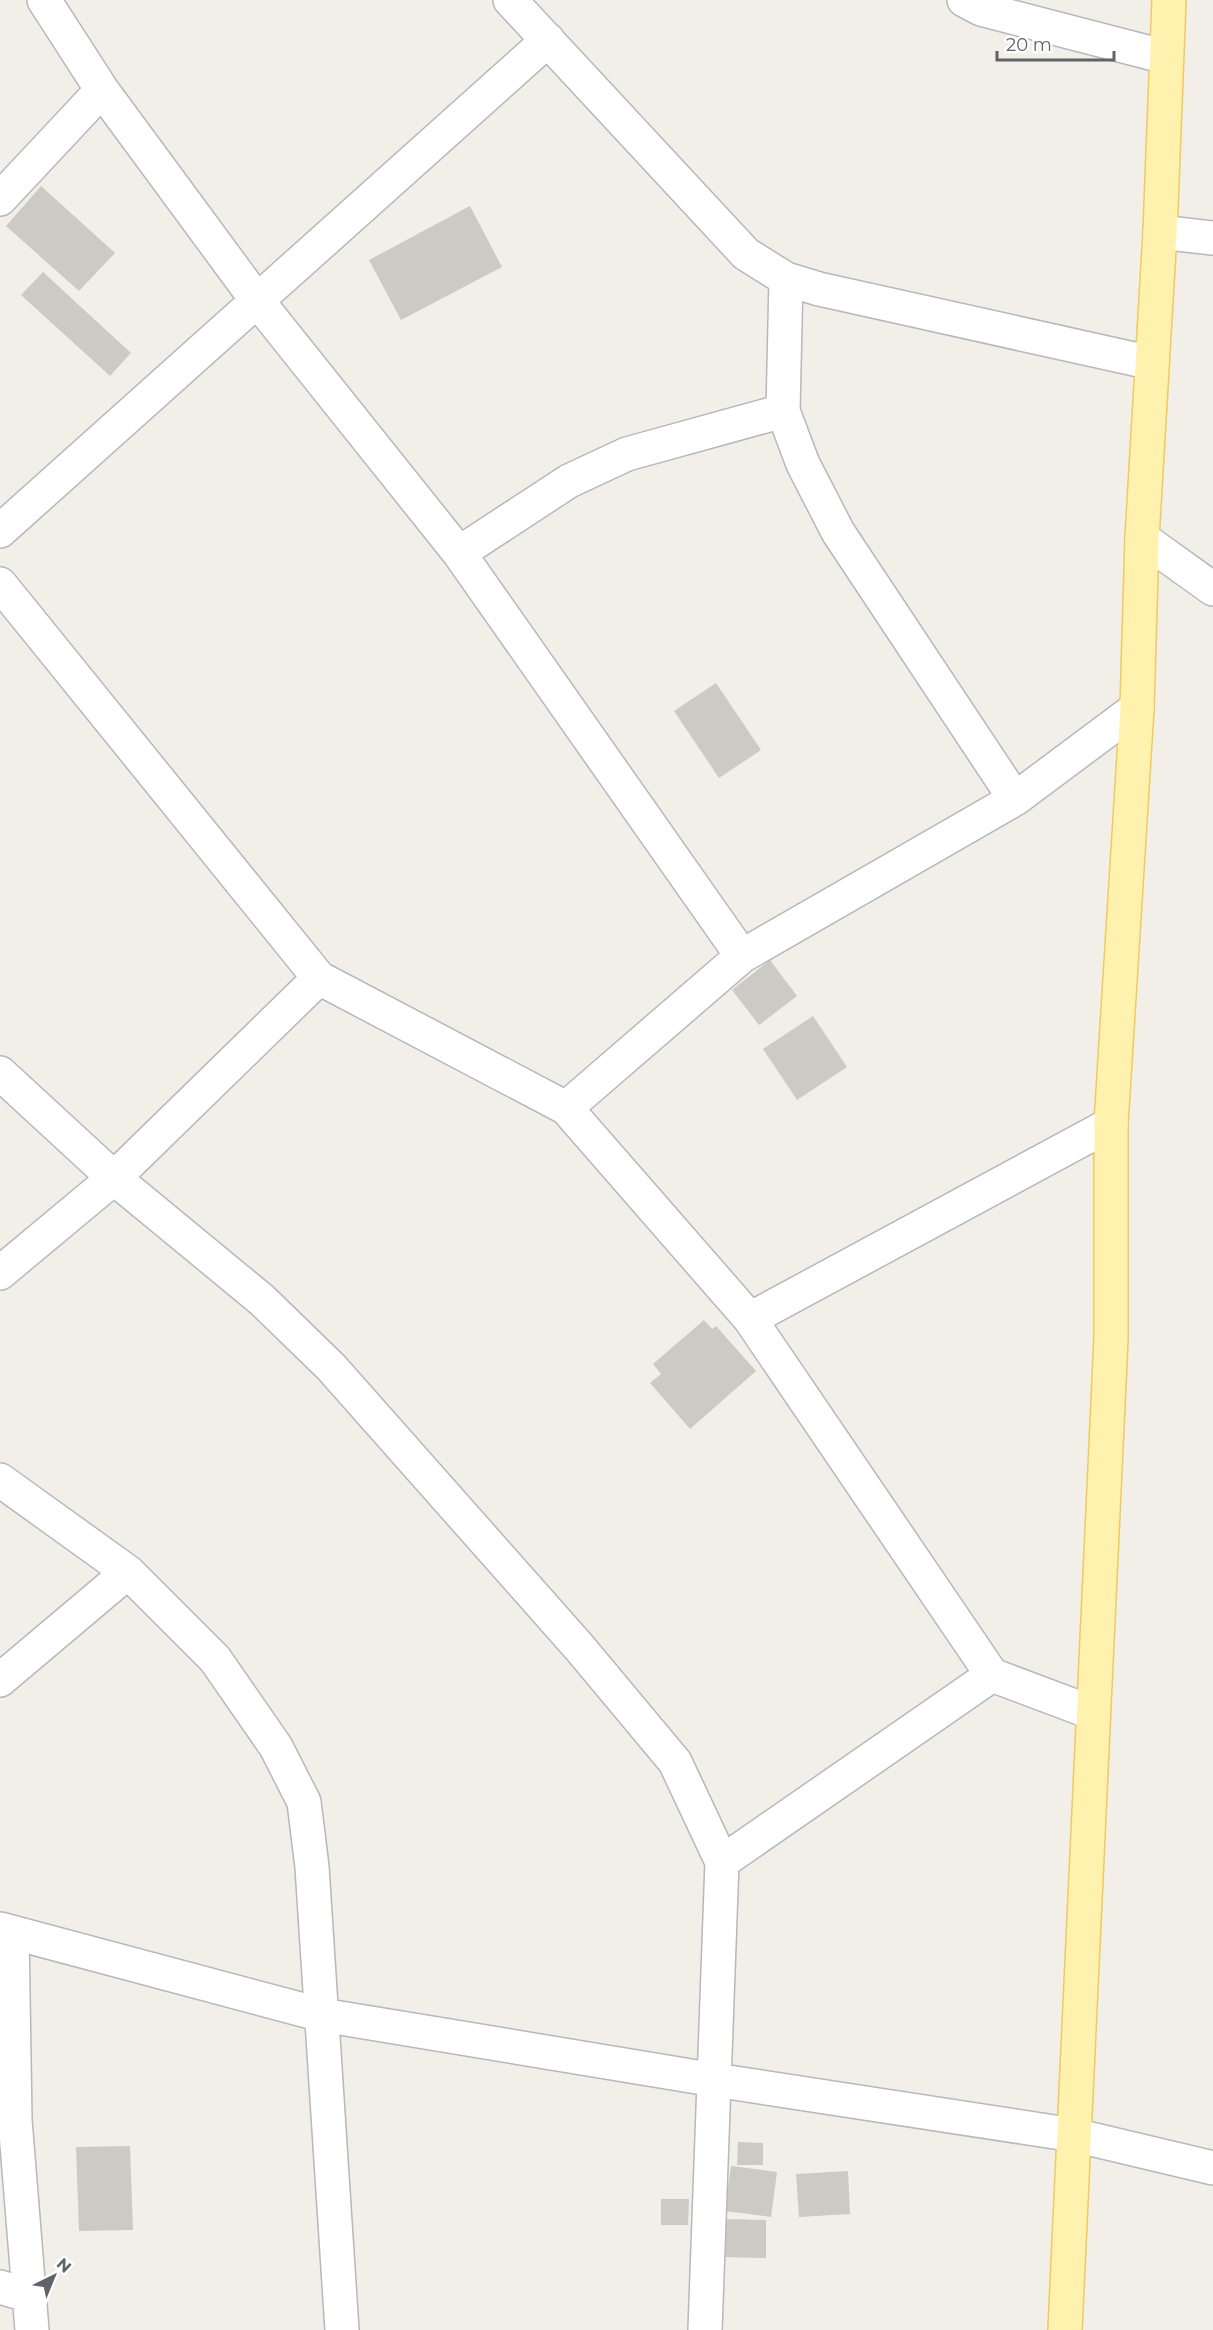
<svg xmlns="http://www.w3.org/2000/svg" width="1213" height="2330" font-family="Montserrat,sans-serif">
<rect width="100%" height="100%" fill="#f1efe8"/>
<path fill="#cccac5" d="M41,186L115,253L79,291L6,226Z
M470,206L502,267L401,320L369,260Z
M43,272L131,353L110,376L21,295Z
M716,683L761,750L719,778L674,711Z
M770,960L797,996L759,1025L732,990Z
M813,1016L847,1067L797,1100L763,1049Z
M704,1320L712,1329L716,1326L756,1371L690,1429L650,1383L661,1374L653,1364Z
M738,2142L763,2143V2165H737Z
M130,2146L133,2230L79,2231L76,2147Z
M731,2166L777,2172L771,2217L725,2211Z
M848,2171L850,2214L799,2217L796,2174Z
M661,2199H689L688,2225H661Z
M722,2219L766,2220V2258L721,2257Z"/>
<g fill="none" stroke-linecap="round" stroke-linejoin="round">
<defs>
<path id="minor" d="M44,0L102,90L256,299L459,553L742,956
M510,0L746,254L786,279L819,289L1152,363
M964,0L981,9L1166,57
M0,199L102,90
M1160,232L1213,238
M786,279L783,411L803,464L838,532L1015,799
M0,531L548,40
M1142,538L1213,589
M459,553L569,481L627,454L783,411
M0,584L319,978L566,1108L750,1319L992,1675L1093,1713
M0,1073L114,1178L262,1300L331,1367L579,1647L675,1762L722,1862L705,2330
M566,1108L742,956L1015,799L1137,708
M0,1273L114,1178L319,978
M750,1319L1111,1124
M0,1480L128,1572L215,1659L276,1747L304,1802L312,1867L342,2330
M0,1680L128,1572
M722,1862L992,1675
M0,1929L322,2015L715,2080L1074,2135L1213,2168
M12,1932L15,2120L32,2330
M0,2287L30,2296"/>
<path id="major" d="M1065,2330L1111,1339V1124L1137,708L1142,538L1160,232L1169,0"/>
</defs>
<use href="#minor" stroke="#b5b8bc" stroke-width="36"/>
<use href="#major" stroke="#f2c960" stroke-width="36"/>
<use href="#minor" stroke="#fff" stroke-width="33"/>
<use href="#major" stroke="#fff2af" stroke-width="33"/>
</g>
<g transform="translate(54 2276) rotate(43)" stroke="#ffffff" stroke-width="4.5" paint-order="stroke">
<path d="M0-4.5L10 22L0 15L-10 22Z" fill="#5f6368"/>
<text y="-9" font-size="16" font-weight="bold" text-anchor="middle" fill="#5f6368">N</text>
</g>
<path d="M997 51v9h117v-9" fill="none" stroke="#5f6368" stroke-width="3"/>
<text x="1006" y="51" font-size="18" fill="#5f6368" stroke="#ffffff" stroke-width="4.5" paint-order="stroke">20 m</text>
</svg>
